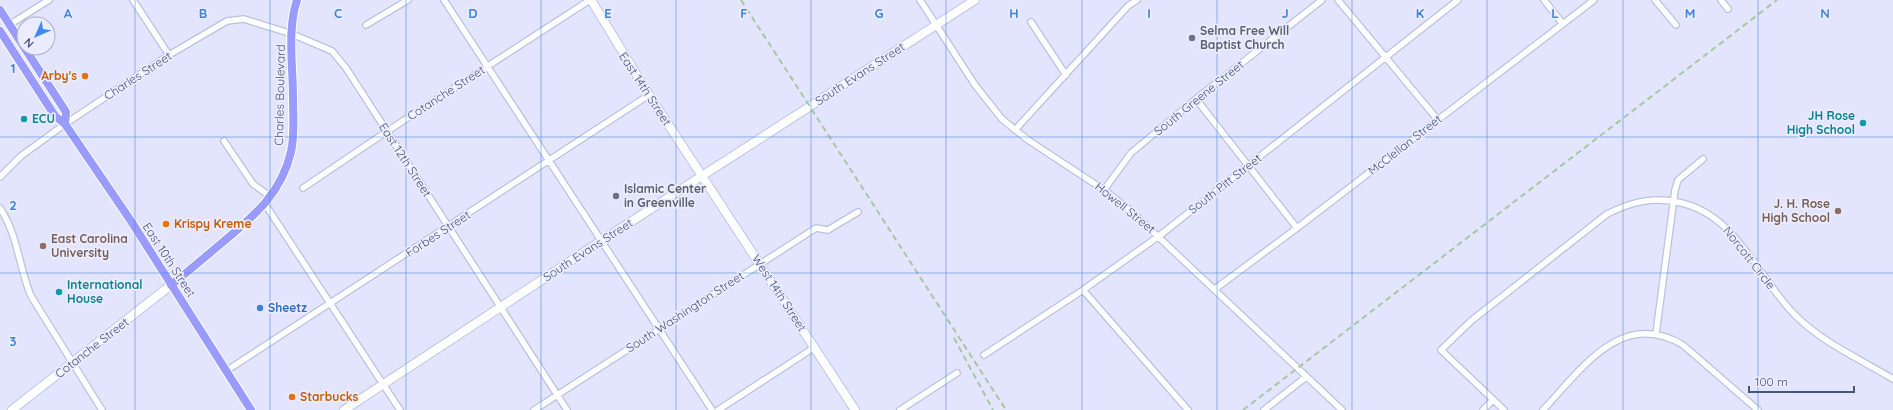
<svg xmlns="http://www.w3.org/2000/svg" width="1893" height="410" font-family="Quicksand,sans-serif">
<rect width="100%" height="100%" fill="#e3e4fe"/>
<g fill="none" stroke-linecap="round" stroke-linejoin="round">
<defs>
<path id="street" d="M133,0L169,55
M444,0L712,410
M920,0L975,85L1002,119L1028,140L1104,190L1132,212L1342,410
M1338,0L1437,119
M1544,0L1562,23
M1655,0L1676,25
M1721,0L1728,9
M1031,22L1066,75
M9,25L49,0
M366,25L408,0
M1196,99L1297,228
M1015,130L1128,6L1137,0
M224,141L253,184L271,197
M0,177L21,156L65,124L169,55L227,21L244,19L292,34L332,51L346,68L567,410
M303,188L386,132L590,0
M1104,190L1131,153L1196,99L1322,0
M265,204L400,410
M0,208C18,235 19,268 31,296L102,410
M1215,289L1297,228L1594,0
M1083,290L1188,410
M1656,334L1675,190L1678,180L1703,159
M984,355L1083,290L1159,236L1458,0
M226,371L649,95
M534,410L816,228L828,230L858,212
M718,410L815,347
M900,410L957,373
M1264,410L1306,377
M1483,410L1493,400
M1504,410L1441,350L1471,321L1607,214C1631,202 1651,197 1677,202C1736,213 1756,275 1794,314C1821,342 1860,359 1893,379
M1543,410C1581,370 1621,308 1683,345L1758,410"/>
<path id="secondary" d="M591,0L649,95L855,410
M12,410L171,285
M344,410L601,241L975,0"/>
<path id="primary" d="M0,10L66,112L65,124
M0,31L55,116L65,124L131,221L251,410
M171,285C189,271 206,256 223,242C254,216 281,194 291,152C295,134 293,115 293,97C293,66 287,30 297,0"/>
</defs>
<use href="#street" stroke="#bbc2e1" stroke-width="8"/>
<use href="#secondary" stroke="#bec6ea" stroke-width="10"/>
<use href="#primary" stroke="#fff" stroke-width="10"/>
<use href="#street" stroke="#fff" stroke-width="5.5"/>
<use href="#secondary" stroke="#fff" stroke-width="8"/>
<use href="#primary" stroke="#999bff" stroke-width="8"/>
<path stroke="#a5c8a1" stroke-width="2" stroke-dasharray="6 4" stroke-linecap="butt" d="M741,0L1006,410
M954,338L993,410
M1243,410L1777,0"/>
</g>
<path fill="none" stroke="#4283dd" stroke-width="1" stroke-opacity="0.55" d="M135,0V410M270,0V410M406,0V410M541,0V410M676,0V410M811,0V410M946,0V410M1082,0V410M1217,0V410M1352,0V410M1487,0V410M1623,0V410M1758,0V410M0,137H1893M0,273H1893"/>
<g fill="#6b7280" stroke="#ebecff" stroke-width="1.5">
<circle cx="1192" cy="38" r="4"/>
<circle cx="616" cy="196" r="4"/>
</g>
<g fill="#e8710a" stroke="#ebecff" stroke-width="1.5">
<circle cx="85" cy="76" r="4"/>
<circle cx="166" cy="224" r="4"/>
<circle cx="292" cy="397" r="4"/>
</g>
<g fill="#0f9aa8" stroke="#ebecff" stroke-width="1.5">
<circle cx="24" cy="119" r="4"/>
<circle cx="1863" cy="123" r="4"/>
<circle cx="59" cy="292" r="4"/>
</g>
<g fill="#8d6e63" stroke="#ebecff" stroke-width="1.5">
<circle cx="1838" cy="211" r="4"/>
<circle cx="43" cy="246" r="4"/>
</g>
<circle fill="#3f7fe0" stroke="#ebecff" stroke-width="1.5" cx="260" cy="308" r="4"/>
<g text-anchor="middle" stroke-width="3.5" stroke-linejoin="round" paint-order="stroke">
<g font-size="12" font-weight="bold" fill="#5b616d" stroke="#ebecff" text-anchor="start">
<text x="1200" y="35">Selma Free Will<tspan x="1200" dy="14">Baptist Church</tspan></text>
<text x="624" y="193">Islamic Center<tspan x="624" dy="14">in Greenville</tspan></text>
</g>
<g font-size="12" fill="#475578" stroke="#ebecff">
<text transform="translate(860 74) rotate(-33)" y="4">South Evans Street</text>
<text transform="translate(138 76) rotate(-33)" y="4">Charles Street</text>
<text transform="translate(645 89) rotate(57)" y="4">East 14th Street</text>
<text transform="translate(446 93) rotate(-33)" y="4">Cotanche Street</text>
<text transform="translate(280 95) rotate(-89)" y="4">Charles Boulevard</text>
<text transform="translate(1199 98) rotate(-39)" y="4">South Greene Street</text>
<text transform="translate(1405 145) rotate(-38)" y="4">McClellan Street</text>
<text transform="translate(405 160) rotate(57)" y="4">East 12th Street</text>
<text transform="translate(1225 184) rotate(-38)" y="4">South Pitt Street</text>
<text transform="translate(1125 208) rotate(39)" y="4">Howell Street</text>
<text transform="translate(438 234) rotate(-33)" y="4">Forbes Street</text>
<text transform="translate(588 250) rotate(-33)" y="4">South Evans Street</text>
<text transform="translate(1749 258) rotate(52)" y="4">Norcott Circle</text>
<text transform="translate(169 260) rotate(57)" y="4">East 10th Street</text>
<text transform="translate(779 293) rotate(57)" y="4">West 14th Street</text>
<text transform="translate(685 312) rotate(-33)" y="4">South Washington Street</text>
<text transform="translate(92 348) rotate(-38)" y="4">Cotanche Street</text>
</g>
<g font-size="12" font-weight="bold" fill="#c56008" stroke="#ebecff" text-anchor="start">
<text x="77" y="80" text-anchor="end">Arby's</text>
<text x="174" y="228">Krispy Kreme</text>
<text x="300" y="401">Starbucks</text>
</g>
<g font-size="12" font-weight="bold" fill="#0d838f" stroke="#ebecff" text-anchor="start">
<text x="1855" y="120" text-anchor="end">JH Rose<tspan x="1855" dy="14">High School</tspan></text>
<text x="32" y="123">ECU</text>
<text x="67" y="289">International<tspan x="67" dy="14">House</tspan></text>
</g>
<g font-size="12" font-weight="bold" fill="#785e54" stroke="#ebecff" text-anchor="end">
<text x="1830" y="208">J. H. Rose<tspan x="1830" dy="14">High School</tspan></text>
<text x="51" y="243" text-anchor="start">East Carolina<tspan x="51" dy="14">University</tspan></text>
</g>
<g font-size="12" font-weight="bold" fill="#366cbe" stroke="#ebecff" text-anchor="start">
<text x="268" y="312">Sheetz</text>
</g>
</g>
<g font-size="13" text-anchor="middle" font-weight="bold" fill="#4283dd" stroke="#ebecff" stroke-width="3.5" stroke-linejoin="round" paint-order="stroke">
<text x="68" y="18">A</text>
<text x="203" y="18">B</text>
<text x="338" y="18">C</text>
<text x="473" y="18">D</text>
<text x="608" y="18">E</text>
<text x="744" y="18">F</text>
<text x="879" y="18">G</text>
<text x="1014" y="18">H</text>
<text x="1149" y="18">I</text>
<text x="1285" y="18">J</text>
<text x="1420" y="18">K</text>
<text x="1555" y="18">L</text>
<text x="1690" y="18">M</text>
<text x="1825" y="18">N</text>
<text x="13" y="73">1</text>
<text x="13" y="210">2</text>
<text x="13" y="346">3</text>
</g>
<g transform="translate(36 36) rotate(225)"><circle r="19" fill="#ebecff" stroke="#a9b0c9"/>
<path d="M0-3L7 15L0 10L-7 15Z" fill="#418bef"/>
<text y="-6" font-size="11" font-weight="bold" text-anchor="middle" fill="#475578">N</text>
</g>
<path d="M1749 386v6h105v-6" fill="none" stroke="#475578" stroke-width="2"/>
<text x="1755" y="386" font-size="12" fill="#475578" stroke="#ebecff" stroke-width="3" paint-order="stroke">100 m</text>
</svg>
